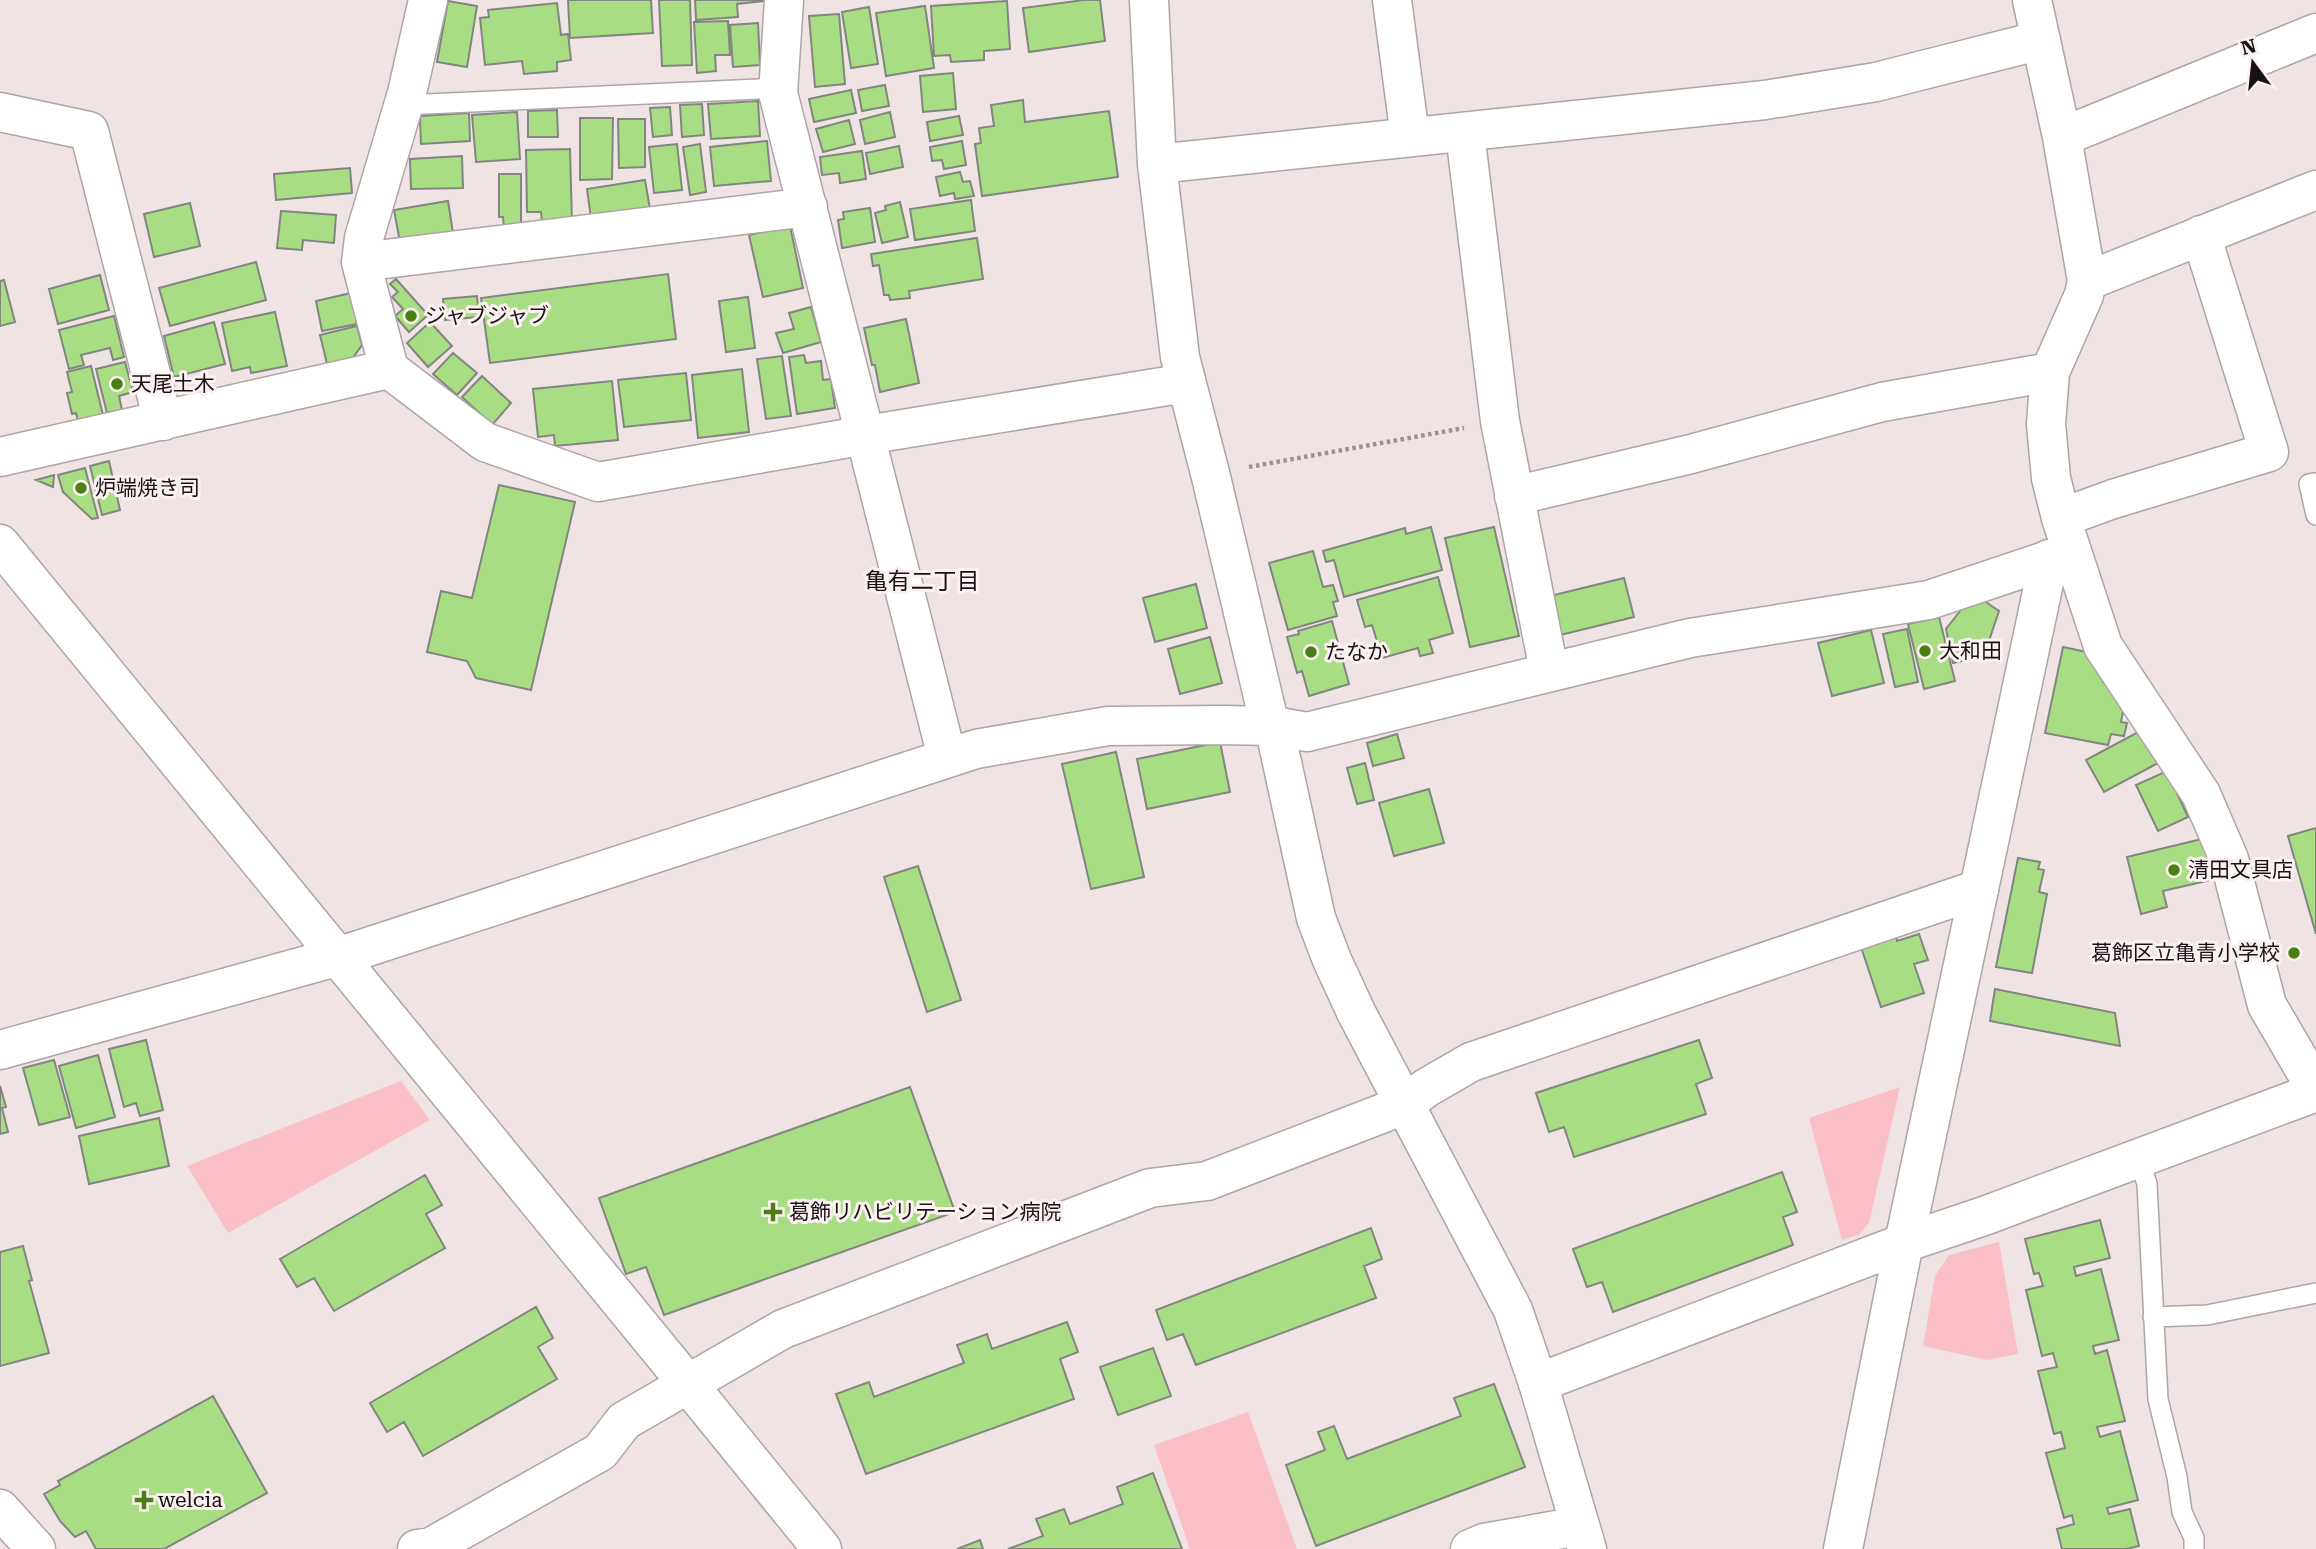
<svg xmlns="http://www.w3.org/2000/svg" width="2316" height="1549" font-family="'Roboto Serif','Noto Sans JP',serif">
<rect width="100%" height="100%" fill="#efe3e4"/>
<path fill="#fbc0c7" d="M401,1081L430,1120L228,1233L187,1166Z
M1900,1087L1869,1223L1859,1235L1842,1240L1809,1118Z
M1999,1242L2018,1354L1987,1360L1923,1346L1935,1276L1949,1255Z
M1248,1412L1297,1549H1190L1154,1445Z"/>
<path fill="#a9dd84" stroke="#81867e" stroke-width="2" d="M568,0H651L653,33L570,38Z
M659,0H690L692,65L662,66Z
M695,0H763V1L737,4L738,17L696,20Z
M1084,0H1100L1105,41L1029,52L1023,8Z
M448,1L477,6L467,67L437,62Z
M1007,1L1010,49L984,51V60L951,62L950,55L934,56L931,6Z
M557,3L561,35L568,34L571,60L557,62V71L524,74L522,61L485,65L480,18L489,17L488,10Z
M925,6L934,68L886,76L876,13Z
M869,7L878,64L851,68L842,12Z
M839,14L845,84L815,87L809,16Z
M728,21L730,55H715L716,71L697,73L694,22Z
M758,23L760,65L733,67L730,25Z
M953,73L956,109L923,112L920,76Z
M885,85L889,106L862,111L858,90Z
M851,90L856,113L814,122L809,99Z
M1023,100L1025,122L1109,111L1118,177L982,196L975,144L981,143L979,128L994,126L991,105Z
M758,101L760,136L711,139L708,104Z
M702,104L704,135L682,137L680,105Z
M670,107L672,135L653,137L650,108Z
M557,110L558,137H528V111Z
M517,112L520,159L476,162L472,115Z
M890,112L895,137L865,144L860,120Z
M469,113L470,141L421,144L420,116Z
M959,116L963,135L930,141L927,122Z
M580,118H613L612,179L580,180Z
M618,119H645V167L619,168Z
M849,120L855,144L823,152L816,129Z
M767,141L771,181L714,186L710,147Z
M962,141L966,165L944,169L942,160L932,161L930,147Z
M677,144L682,190L654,193L649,147Z
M700,144L706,192L690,195L683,147Z
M899,146L903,167L870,174L866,153Z
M570,149L572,222L542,223L541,212H527L526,150Z
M862,151L866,179L840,183L839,173L822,175L820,157Z
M462,156L463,188L411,189L410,159Z
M350,168L352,193L276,200L274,174Z
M960,172L963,182L970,181L974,196L955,199L954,193L940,196L936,177Z
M499,174H521V227L504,228L503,217H499Z
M645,180L650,209L591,218L587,189Z
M971,200L975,231L915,240L910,209Z
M448,201L453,233L400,242L394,210Z
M900,202L908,237L882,243L875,213L886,210L885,206Z
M190,203L200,246L154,257L144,214Z
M870,208L875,242L842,248L838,220L844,219L843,212Z
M281,211L336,215L334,243L303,240L302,250L277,248Z
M790,226L803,288L763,297L749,235Z
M977,238L983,279L909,291L910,298L890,300L889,295H884L879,265L873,266L871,254Z
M256,262L266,300L170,326L159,288Z
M668,274L676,339L490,363L481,298Z
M100,275L109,310L58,324L49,289Z
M396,279L428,315L409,332L395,316L403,309L392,297L398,292L390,284Z
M4,280L15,322L0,326V281Z
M351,293L357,324L322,331L316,301Z
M477,296L479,317L445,320L443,299Z
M748,297L755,348L726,352L719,301Z
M811,307L821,342L783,353L776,333L794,329L789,313Z
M275,312L287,366L251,373L250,367L232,371L222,323Z
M114,316L124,357L113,360L110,348L81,355L84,365L69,369L59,330Z
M906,319L919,383L880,392L875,365H872L864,328Z
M214,322L225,364L174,377L164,336Z
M430,322L452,346L428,367L407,343Z
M357,326L362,345L349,363L328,368L320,335Z
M453,353L477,373L457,395L433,374Z
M804,355L806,363L821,361L823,380L831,379L835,408L797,414L789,357Z
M782,356L791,416L766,419L757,359Z
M125,362L133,392L119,396L122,410L107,413L96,369Z
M91,366L103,415L78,421L76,413L72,414L67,393L72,392L67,372Z
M742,369L749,432L698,438L692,375Z
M686,373L691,420L624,427L618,380Z
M482,376L511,403L492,425L462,397Z
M612,381L618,440L555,446L554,435L538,437L533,389Z
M109,461L120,510L102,515L90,466Z
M85,468L98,518L92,519L63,492L58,475Z
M54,475L53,487L36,480Z
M499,485L575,502L531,690L476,678L467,661L427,652L441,591L472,598Z
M1431,527L1442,570L1344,597L1334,560L1326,562L1323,551L1405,528L1406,534Z
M1494,527L1519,636L1470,647L1445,538Z
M1313,551L1323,587L1333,585L1338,601L1333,602L1337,616L1288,630L1269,563Z
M1438,577L1453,633L1429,640L1433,653L1420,656L1418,648L1382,658L1372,625L1365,627L1357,600Z
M1624,578L1634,617L1560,635L1550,596Z
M1196,584L1207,628L1155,642L1143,598Z
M1983,600L1999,611L1984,656L1953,663L1946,629L1964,606Z
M1939,617L1955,681L1924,689L1908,624Z
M1332,621L1349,684L1309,696L1302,671L1297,673L1287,637L1299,634L1298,631Z
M1907,629L1918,682L1895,687L1883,634Z
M1871,630L1884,683L1832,696L1818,643Z
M1210,637L1222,683L1180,694L1168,649Z
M2063,647L2091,653L2104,675L2103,682L2110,683L2124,706L2121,722L2127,723L2124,736L2111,734L2108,745L2045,733Z
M2140,731L2158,763L2104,792L2086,760Z
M1397,734L1404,758L1373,766L1367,743Z
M1220,742L1230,792L1147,809L1137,759Z
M1116,752L1144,877L1091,889L1062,764Z
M1365,763L1374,800L1357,804L1347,768Z
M2167,771L2188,817L2158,831L2136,785Z
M1429,789L1444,843L1394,856L1379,803Z
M2316,828V934L2288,836Z
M2206,838L2215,879L2163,891L2167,907L2141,914L2127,857Z
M2018,858L2040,862L2038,869L2044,870L2039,892L2047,894L2032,973L1996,967Z
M918,866L961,1000L927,1012L884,877Z
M1895,933L1897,941L1919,934L1928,960L1914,964L1924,993L1881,1007L1860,944Z
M1995,989L2115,1013L2120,1046L1990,1021Z
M146,1040L163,1110L140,1116L136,1103L124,1107L109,1049Z
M1699,1040L1712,1078L1696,1084L1706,1114L1574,1157L1564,1127L1549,1132L1536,1093Z
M98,1055L115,1117L76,1128L59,1066Z
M54,1060L70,1117L39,1125L23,1068Z
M0,1086L6,1107L2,1108L8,1132L0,1134Z
M910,1087L955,1212L664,1315L646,1267L626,1274L599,1198Z
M159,1118L169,1166L89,1184L79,1136Z
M1782,1172L1797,1212L1783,1217L1793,1245L1613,1312L1602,1282L1587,1287L1573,1249Z
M425,1175L442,1205L426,1214L445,1248L334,1311L314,1278L297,1287L280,1259Z
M2100,1220L2110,1258L2074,1267L2076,1276L2101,1269L2119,1340L2093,1346L2095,1354L2107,1350L2125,1421L2097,1427L2100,1437L2120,1431L2138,1500L2107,1508L2109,1514L2130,1509L2139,1546L2126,1549H2062L2057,1529L2074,1524L2072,1515L2064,1518L2046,1453L2065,1448L2061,1432L2054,1434L2038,1371L2057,1367L2053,1353L2042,1356L2026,1290L2043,1286L2039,1273L2034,1274L2025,1239Z
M1371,1228L1382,1259L1364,1266L1376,1298L1196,1365L1183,1334L1167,1340L1156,1310Z
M23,1246L32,1280L29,1281L49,1353L0,1366V1252Z
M536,1307L553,1338L538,1347L557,1379L423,1456L404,1422L387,1432L370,1403Z
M1067,1322L1078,1352L1060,1359L1074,1399L866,1474L836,1394L869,1382L874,1397L964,1363L957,1345L987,1334L992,1349Z
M1153,1348L1171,1396L1118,1415L1100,1367Z
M1494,1384L1525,1467L1316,1546L1286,1465L1325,1450L1318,1432L1334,1426L1347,1459L1461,1416L1454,1398Z
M213,1396L267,1493L164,1549H96L86,1531L75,1537L60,1521L44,1494L60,1485L58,1481Z
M1153,1473L1182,1549H1008L1043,1536L1036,1519L1064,1509L1070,1524L1123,1504L1117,1487Z
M980,1540L983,1549H957Z"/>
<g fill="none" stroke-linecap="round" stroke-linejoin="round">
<defs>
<path id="lane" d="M404,105L779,88
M2316,483L2309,484L2316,515
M2139,1159L2147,1184L2158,1399L2177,1477L2182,1512L2194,1538V1549
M2153,1317L2207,1315L2316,1293"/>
<path id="street" d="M428,0L407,93L364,238L361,262L389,369L485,442L598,482L866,435L1186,383
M784,0L778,93L947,757
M1149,0L1157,164L1180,357L1211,477L1270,726
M1392,0L1410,137
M2032,0L2062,137L2087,281L2084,295L2050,372L2046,424L2051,478L2061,518L2103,646L2201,794L2229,859L2267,1005L2316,1089
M0,112L89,131L163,421
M1465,133L1500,421L1549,671
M2062,137L2316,33
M1157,164L1765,100L1876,82L2041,40
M361,262L808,207
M2087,281L2316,190
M0,457L389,369
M1514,496L1691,454L1882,402L2050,372
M2061,518L2113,499L2269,452L2201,235
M0,544L687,1383
M0,1050L340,956L976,749L1108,726L1223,725L1274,726L1307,732L1690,638L1929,600L2072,552
M1538,1383L1904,1243L1984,1216L2316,1092
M417,1549L431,1547L600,1452L624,1421L783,1329L1150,1188L1207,1181L1404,1105L1426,1088L1471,1062L1979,889
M1470,1549L1484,1543L1579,1526"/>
<path id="secondary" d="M1274,726L1316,918L1332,960L1357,1014L1513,1310L1538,1383L1587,1549
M687,1383L822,1549
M0,1509L36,1549
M1843,1549L1904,1243L2049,559"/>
</defs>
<use href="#lane" stroke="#afa4a5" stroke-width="22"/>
<use href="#street" stroke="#afa4a5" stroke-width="41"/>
<use href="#secondary" stroke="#afa4a5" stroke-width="41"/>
<path stroke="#999091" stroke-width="4.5" stroke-dasharray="3.5 3.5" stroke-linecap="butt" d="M1249,467L1464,428"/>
<use href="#lane" stroke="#fff" stroke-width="19"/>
<use href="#street" stroke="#fff" stroke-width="38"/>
<use href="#secondary" stroke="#fff" stroke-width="38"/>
</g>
<g fill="#4a7f13" stroke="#fcf0f1" stroke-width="2.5">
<circle cx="411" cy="316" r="7"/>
<circle cx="117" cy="384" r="7"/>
<circle cx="81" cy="488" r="7"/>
<circle cx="1925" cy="651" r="7"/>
<circle cx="1311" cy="652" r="7"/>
<circle cx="2174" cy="870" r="7"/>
<circle cx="2294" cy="953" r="7"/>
<path d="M769.5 1201.5h7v7h7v7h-7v7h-7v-7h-7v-7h7z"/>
<path d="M140.5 1489.5h7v7h7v7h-7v7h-7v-7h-7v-7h7z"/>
</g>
<g text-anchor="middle" stroke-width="6" stroke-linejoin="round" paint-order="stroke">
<g font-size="21" fill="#171314" stroke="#fcf0f1" text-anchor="start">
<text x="425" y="323">ジャブジャブ</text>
<text x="131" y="391">天尾土木</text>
<text x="95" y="495">炉端焼き司</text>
<text x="1939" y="658">大和田</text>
<text x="1325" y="659">たなか</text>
<text x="2188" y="877">清田文具店</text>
<text x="2280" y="960" text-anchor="end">葛飾区立亀青小学校</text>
<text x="789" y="1219">葛飾リハビリテーション病院</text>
<text x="158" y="1507">welcia</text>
</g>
<g font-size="23" fill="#171314" stroke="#fcf0f1">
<text x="922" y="589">亀有二丁目</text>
</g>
</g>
<g transform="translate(2253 63) rotate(345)" stroke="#fcf0f1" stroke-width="5" paint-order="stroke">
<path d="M0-5L12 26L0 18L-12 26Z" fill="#171314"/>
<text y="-10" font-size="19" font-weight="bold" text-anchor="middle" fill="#171314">N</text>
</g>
</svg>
